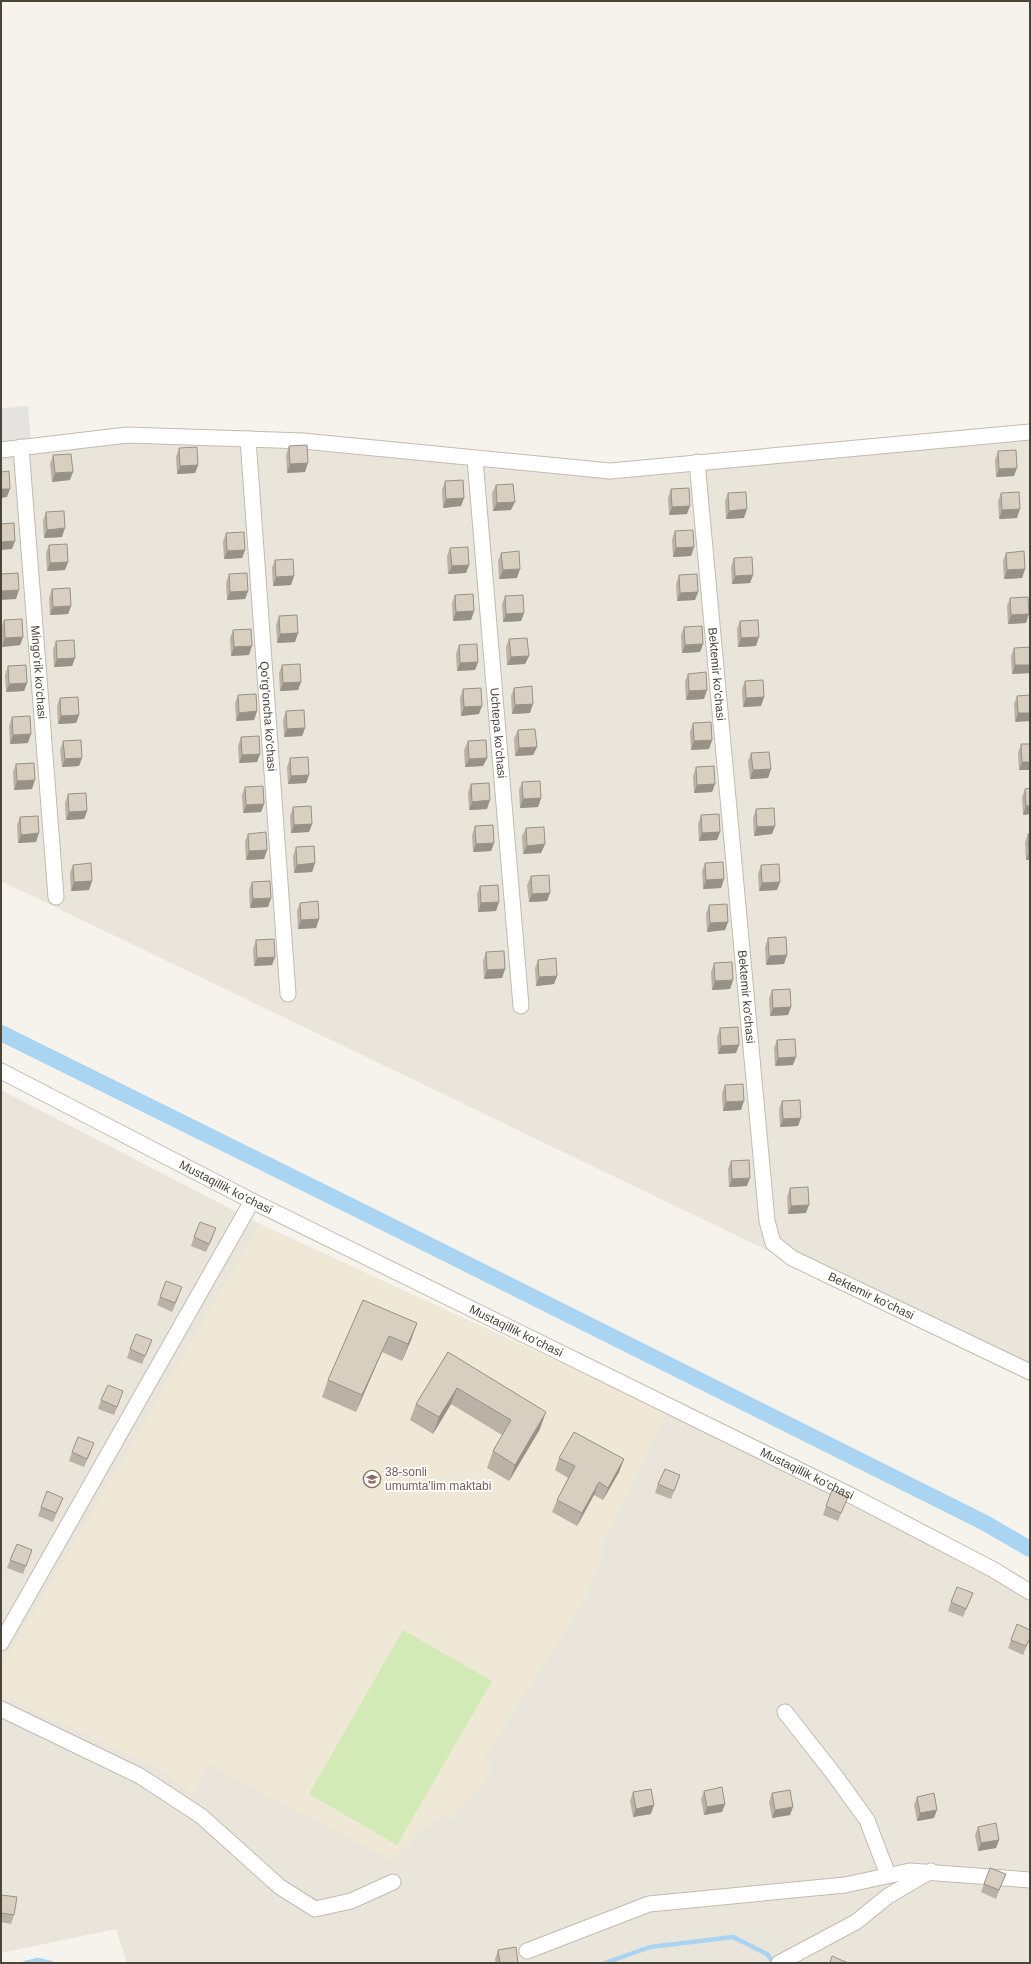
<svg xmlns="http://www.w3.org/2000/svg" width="1031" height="1964" font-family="Arial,sans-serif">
<rect width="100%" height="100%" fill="#f6f3ec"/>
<path fill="#eae5da" d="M127,436L612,475L1030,436V1377L1,881V452Z
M1,1090L260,1224L667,1412L911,1530L1030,1595V1963H127L116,1929L1,1953Z"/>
<path fill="#efe8d6" d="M260,1224L667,1412L601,1546L605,1549L587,1597L485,1756L493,1769L452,1820L442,1814L391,1860L208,1764L194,1795L155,1766L1,1695V1668Z"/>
<path fill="#d2eab5" d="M403,1630L492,1681L397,1845L309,1794Z"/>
<path fill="#e5e3e0" d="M28,406L31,440L1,444V408Z"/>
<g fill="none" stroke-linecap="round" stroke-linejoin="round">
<path stroke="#a9d4f2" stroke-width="4.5" d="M25,1963L38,1960L51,1963
M605,1963L650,1947L733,1937L767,1954L774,1963"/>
<path stroke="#a9d4f2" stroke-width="16" d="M1,1033L381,1221L985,1523L1030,1549"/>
<defs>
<g id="minor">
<path id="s1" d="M248,439L288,994"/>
<path id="s2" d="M21,447L56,897"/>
<path d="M1,450L127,435L248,439L303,441L610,471L1030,432"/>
<path id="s3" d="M475,459L521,1006"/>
<path id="s4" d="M697,462L767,1221L773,1243L792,1258L1030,1372"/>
<path id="s5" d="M1,1071L252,1201L856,1498L994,1570L1030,1592"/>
<path d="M1,1643L252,1201"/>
<path d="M1,1709L140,1776L201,1816L280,1887L315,1909L351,1901L393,1882"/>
<path d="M785,1712L836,1777L867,1820L888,1875"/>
<path d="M527,1951L649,1904L845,1885L910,1871L1030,1880"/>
<path d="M779,1963L856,1922L888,1896L931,1871"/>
</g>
</defs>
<use href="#minor" stroke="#c2bbae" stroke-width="17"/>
<use href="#minor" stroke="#fff" stroke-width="15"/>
</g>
<path fill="#bab2a6" d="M289,446L305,472L287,473L286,455Z
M179,448L198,465L195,473L177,474L176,457Z
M998,451L1014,476L996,477L995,460Z
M53,455L70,480L52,482L50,464Z
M445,481L464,498L461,506L443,508L442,490Z
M496,485L511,510L493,511L492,493Z
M671,489L687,514L669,515L668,498Z
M728,493L744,518L726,519L725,501Z
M1001,493L1017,518L999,519L998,501Z
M46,512L62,537L44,538L43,521Z
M675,531L694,547L691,556L673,557L672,539Z
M226,533L245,550L242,558L224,559L223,542Z
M49,545L68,562L65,570L47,571L46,553Z
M450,548L469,565L466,573L448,574L447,556Z
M501,553L517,578L499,579L498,561Z
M1006,553L1025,569L1022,578L1004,579L1003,561Z
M734,558L753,575L750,583L732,584L731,567Z
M275,560L294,576L291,585L273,586L272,568Z
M229,574L248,591L245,599L227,600L226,583Z
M679,575L698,592L695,600L677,601L676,584Z
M52,589L71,606L68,614L50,615L49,598Z
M455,595L474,611L471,620L453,621L452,603Z
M505,596L524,613L521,621L503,622L502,604Z
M1010,598L1026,623L1008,624L1007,606Z
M279,616L298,633L295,642L277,643L276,625Z
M4,620L23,637L20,645L2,647L1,629Z
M740,621L756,646L738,647L737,629Z
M684,627L703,644L700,652L682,653L681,635Z
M233,630L249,655L231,656L230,638Z
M509,639L529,656L525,664L507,665L506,647Z
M56,641L75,658L72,666L54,667L53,650Z
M459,645L478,662L475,670L457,671L456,654Z
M1014,648L1030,673L1012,674L1011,656Z
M282,665L301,682L298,690L280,691L279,673Z
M8,666L27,683L24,691L6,692L5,675Z
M688,674L704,699L686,700L685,682Z
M745,681L764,697L761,706L743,707L742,689Z
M514,688L530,713L512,714L511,696Z
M463,689L479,714L461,716L460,698Z
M238,695L257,711L254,720L236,721L235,703Z
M1030,695L1015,722L1014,704L1017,696Z
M60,698L79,715L76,723L58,724L57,706Z
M286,711L305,728L302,736L284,737L283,720Z
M12,717L28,743L10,744L9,726Z
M693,723L712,740L709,749L691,750L690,732Z
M518,730L537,747L533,755L515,756L514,738Z
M241,737L260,754L257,762L239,763L238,746Z
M63,741L82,758L79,766L62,767L60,750Z
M468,741L487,758L483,766L465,767L464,750Z
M1021,744H1030V770H1019L1018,753Z
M751,753L771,769L768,778L750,779L748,761Z
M290,758L309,775L306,783L288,784L287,767Z
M16,764L32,789L14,790L13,772Z
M696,767L715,784L712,792L694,793L693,776Z
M522,782L541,798L538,807L520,808L519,790Z
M471,784L487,809L469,810L468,792Z
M245,787L264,804L261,812L243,813L242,795Z
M1030,788V814L1023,815L1022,797L1025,789Z
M68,794L87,811L84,819L66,820L65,803Z
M293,807L312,824L309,832L291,833L290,816Z
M756,809L775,826L772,834L754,836L753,818Z
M701,815L720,832L717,840L699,841L698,824Z
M20,817L36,842L18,843L17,825Z
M475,826L494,843L491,851L473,852L472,835Z
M526,828L545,844L541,853L523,854L522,836Z
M248,834L267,850L264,859L246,860L245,842Z
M1028,834H1030V860H1026L1025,842Z
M296,847L315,863L312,872L294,873L293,856Z
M705,863L724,879L721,888L703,889L702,871Z
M73,865L92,881L89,890L71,891L70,873Z
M761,865L780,882L777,890L759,891L758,874Z
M531,876L550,893L547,901L529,902L527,885Z
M252,882L271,898L268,907L250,908L249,890Z
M480,886L499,902L496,911L478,912L477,894Z
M1030,887V908L1029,890Z
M300,903L319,919L316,928L298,929L297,911Z
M709,905L728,922L725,930L707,932L706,914Z
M768,938L787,955L784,964L766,965L765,947Z
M256,940L275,957L272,965L254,966L253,949Z
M486,952L505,969L502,978L484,979L483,961Z
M538,960L557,976L554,984L536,986L535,968Z
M714,963L733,980L730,989L712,990L711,972Z
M772,990L791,1007L788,1015L770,1016L769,999Z
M720,1028L736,1053L718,1054L717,1037Z
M777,1040L793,1065L775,1066L774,1048Z
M725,1085L741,1110L723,1111L722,1093Z
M782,1101L798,1126L780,1127L779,1109Z
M731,1161L747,1186L729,1187L728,1169Z
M790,1188L806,1213L788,1214L787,1197Z
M194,1237H213L206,1252L191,1246Z
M179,1296L172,1312L157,1305L160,1297Z
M363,1300L417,1323L411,1340L402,1361L382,1352L356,1412L322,1397L328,1380Z
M152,1340L142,1364L127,1358L130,1349Z
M448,1352L540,1429L509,1481L487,1468L493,1451L502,1435L451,1404L433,1434L410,1420L416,1404Z
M101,1400H120L114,1415L98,1409Z
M72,1452H91L84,1467L69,1461Z
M559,1458L624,1459L619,1472L603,1500L594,1495L577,1526L552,1512L557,1500L568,1478L555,1470Z
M658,1484H677L671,1499L655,1493Z
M63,1498L53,1522L38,1516L41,1507Z
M845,1505L838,1521L823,1515L826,1506Z
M32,1550L23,1574L7,1568L10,1560Z
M973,1593L963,1617L948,1611L951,1602Z
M1030,1630V1639L1023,1655L1008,1648L1011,1640Z
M704,1791L725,1804L722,1812L704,1815L701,1799Z
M633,1792L651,1814L633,1817L630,1801Z
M772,1793L790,1815L772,1818L769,1802Z
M917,1797L934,1818L917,1821L914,1805Z
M978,1827L999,1840L996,1848L978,1851L975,1835Z
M1006,1874L996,1899L981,1892L984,1884Z
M1,1895L14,1915L11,1924L1,1922Z
M498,1950L518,1963H496L495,1959Z"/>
<path fill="#979187" d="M308,463L305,472L287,473L290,464Z
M198,465L195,473L177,474L180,466Z
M1017,468L1014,476L996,477L999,469Z
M73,472L70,480L52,482L55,473Z
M1,489H10L7,497L1,498Z
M464,498L461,506L443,508L446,499Z
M515,502L511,510L493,511L497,503Z
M690,506L687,514L669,515L672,507Z
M747,509L744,518L726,519L729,511Z
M1020,509L1017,518L999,519L1002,510Z
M65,528L62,537L44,538L47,530Z
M15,541L12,549L1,550V542Z
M694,547L691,556L673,557L676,548Z
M245,550L242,558L224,559L227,551Z
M68,562L65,570L47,571L50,563Z
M469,565L466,573L448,574L452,566Z
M520,569L517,578L499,579L503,570Z
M1025,569L1022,578L1004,579L1007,570Z
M753,575L750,583L732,584L735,576Z
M294,576L291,585L273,586L276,577Z
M19,590L16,599L1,600V591Z
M248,591L245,599L227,600L230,592Z
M698,592L695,600L677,601L680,593Z
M71,606L68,614L50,615L53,607Z
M474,611L471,620L453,621L456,612Z
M524,613L521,621L503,622L506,614Z
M1029,614L1026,623L1008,624L1011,615Z
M298,633L295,642L277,643L280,634Z
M23,637L20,645L2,647L5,638Z
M759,637L756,646L738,647L741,638Z
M703,644L700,652L682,653L685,645Z
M252,646L249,655L231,656L234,647Z
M529,656L525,664L507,665L511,657Z
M75,658L72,666L54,667L57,659Z
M478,662L475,670L457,671L460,663Z
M1015,665H1030V673L1012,674Z
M301,682L298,690L280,691L283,683Z
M27,683L24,691L6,692L9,684Z
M707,690L704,699L686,700L689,691Z
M764,697L761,706L743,707L746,698Z
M533,704L530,713L512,714L515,705Z
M482,706L479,714L461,716L464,707Z
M257,711L254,720L236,721L239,713Z
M1018,713H1030V721L1015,722Z
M79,715L76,723L58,724L61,716Z
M305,728L302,736L284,737L287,729Z
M31,734L28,743L10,744L13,735Z
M712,740L709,749L691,750L694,741Z
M537,747L533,755L515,756L519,748Z
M260,754L257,762L239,763L242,755Z
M82,758L79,766L62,767L65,759Z
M487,758L483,766L465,767L469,759Z
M1022,762H1030V770H1019Z
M771,769L768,778L750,779L753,770Z
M309,775L306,783L288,784L291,776Z
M35,780L32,789L14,790L17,781Z
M715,784L712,792L694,793L697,785Z
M541,798L538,807L520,808L523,799Z
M490,800L487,809L469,810L472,802Z
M264,804L261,812L243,813L246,805Z
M1026,806H1030V814L1023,815Z
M87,811L84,819L66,820L69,812Z
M312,824L309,832L291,833L294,825Z
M775,826L772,834L754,836L757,827Z
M720,832L717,840L699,841L702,833Z
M39,833L36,842L18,843L21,835Z
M494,843L491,851L473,852L476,844Z
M545,844L541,853L523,854L527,846Z
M267,850L264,859L246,860L249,851Z
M1030,851V860H1026L1029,852Z
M315,863L312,872L294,873L297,865Z
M724,879L721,888L703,889L706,880Z
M92,881L89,890L71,891L74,882Z
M780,882L777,890L759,891L762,883Z
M550,893L547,901L529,902L532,894Z
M271,898L268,907L250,908L253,899Z
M499,902L496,911L478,912L481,903Z
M319,919L316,928L298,929L301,920Z
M728,922L725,930L707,932L710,923Z
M787,955L784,964L766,965L769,956Z
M275,957L272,965L254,966L257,958Z
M505,969L502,978L484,979L487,970Z
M557,976L554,984L536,986L539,977Z
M733,980L730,989L712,990L715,981Z
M791,1007L788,1015L770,1016L773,1008Z
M739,1045L736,1053L718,1054L721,1046Z
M796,1057L793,1065L775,1066L778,1058Z
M744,1101L741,1110L723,1111L726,1102Z
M801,1118L798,1126L780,1127L783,1119Z
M750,1178L747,1186L729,1187L732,1179Z
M809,1205L806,1213L788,1214L791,1206Z
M417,1323L411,1340L402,1361L408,1344Z
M389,1336L382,1352L356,1412L362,1395Z
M457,1388L451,1404L433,1434L439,1417Z
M546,1412L540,1429L509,1481L515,1465Z
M624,1459L619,1472L603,1500L608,1488Z
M599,1482L594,1495L577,1526L582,1513Z
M725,1804L722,1812L704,1815L707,1807Z
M654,1805L651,1814L633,1817L636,1809Z
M793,1807L790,1815L772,1818L775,1810Z
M937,1810L934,1818L917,1821L920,1813Z
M999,1840L996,1848L978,1851L981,1843Z"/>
<path fill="#d8cfc1" stroke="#979187" d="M307,445L308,463L290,464L289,446Z
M197,447L198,465L180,466L179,448Z
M1016,450L1017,468L999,469L998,451Z
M71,454L73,472L55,473L53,455Z
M9,471L10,489H1V472Z
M463,480L464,498L446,499L445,481Z
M513,484L515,502L497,503L496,485Z
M689,488L690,506L672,507L671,489Z
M746,492L747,509L729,511L728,493Z
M1019,492L1020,509L1002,510L1001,493Z
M64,511L65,528L47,530L46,512Z
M14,523L15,541L1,542V524Z
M693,530L694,547L676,548L675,531Z
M244,532L245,550L227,551L226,533Z
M67,544L68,562L50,563L49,545Z
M468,547L469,565L452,566L450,548Z
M519,551L520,569L503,570L501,553Z
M1024,551L1025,569L1007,570L1006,553Z
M752,557L753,575L735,576L734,558Z
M293,559L294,576L276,577L275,560Z
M18,573L19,590L1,591V574Z
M247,573L248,591L230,592L229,574Z
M697,574L698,592L680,593L679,575Z
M70,588L71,606L53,607L52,589Z
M473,594L474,611L456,612L455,595Z
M523,595L524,613L506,614L505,596Z
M1028,597L1029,614L1011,615L1010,598Z
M297,615L298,633L280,634L279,616Z
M22,619L23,637L5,638L4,620Z
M758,620L759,637L741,638L740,621Z
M702,626L703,644L685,645L684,627Z
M251,629L252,646L234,647L233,630Z
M527,638L529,656L511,657L509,639Z
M74,640L75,658L57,659L56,641Z
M477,644L478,662L460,663L459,645Z
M1030,647V665H1015L1014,648Z
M300,664L301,682L283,683L282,665Z
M26,665L27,683L9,684L8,666Z
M706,672L707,690L689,691L688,674Z
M763,680L764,697L746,698L745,681Z
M532,686L533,704L515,705L514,688Z
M481,688L482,706L464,707L463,689Z
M256,694L257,711L239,713L238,695Z
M1030,695V713H1018L1017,696Z
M78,697L79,715L61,716L60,698Z
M304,710L305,728L287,729L286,711Z
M30,716L31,734L13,735L12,717Z
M711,722L712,740L694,741L693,723Z
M535,729L537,747L519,748L518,730Z
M259,736L260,754L242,755L241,737Z
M81,740L82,758L65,759L63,741Z
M486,740L487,758L469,759L468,741Z
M1021,744H1030V762H1022Z
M769,752L771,769L753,770L751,753Z
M308,757L309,775L291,776L290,758Z
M34,763L35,780L17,781L16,764Z
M714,766L715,784L697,785L696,767Z
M540,781L541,798L523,799L522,782Z
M489,783L490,800L472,802L471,784Z
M263,786L264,804L246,805L245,787Z
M1030,788V806H1026L1025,789Z
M86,793L87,811L69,812L68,794Z
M311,806L312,824L294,825L293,807Z
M774,808L775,826L757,827L756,809Z
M719,814L720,832L702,833L701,815Z
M38,816L39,833L21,835L20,817Z
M493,825L494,843L476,844L475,826Z
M544,827L545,844L527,846L526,828Z
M266,832L267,850L249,851L248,834Z
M1028,834H1030V851L1029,852Z
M314,846L315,863L297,865L296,847Z
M723,862L724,879L706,880L705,863Z
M91,863L92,881L74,882L73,865Z
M779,864L780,882L762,883L761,865Z
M549,875L550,893L532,894L531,876Z
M270,881L271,898L253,899L252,882Z
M498,885L499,902L481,903L480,886Z
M318,901L319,919L301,920L300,903Z
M727,904L728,922L710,923L709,905Z
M786,937L787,955L769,956L768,938Z
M274,939L275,957L257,958L256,940Z
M504,951L505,969L487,970L486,952Z
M556,958L557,976L539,977L538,960Z
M732,962L733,980L715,981L714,963Z
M790,989L791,1007L773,1008L772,990Z
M738,1027L739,1045L721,1046L720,1028Z
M795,1039L796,1057L778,1058L777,1040Z
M743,1084L744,1101L726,1102L725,1085Z
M800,1100L801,1118L783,1119L782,1101Z
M749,1160L750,1178L732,1179L731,1161Z
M808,1187L809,1205L791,1206L790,1188Z
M200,1222L216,1228L209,1244L194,1237Z
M166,1281L182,1287L175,1303L160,1297Z
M363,1300L417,1323L408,1344L389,1336L362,1395L328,1380Z
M136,1334L152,1340L145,1356L130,1349Z
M448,1352L546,1412L515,1465L493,1451L511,1420L457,1388L439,1417L416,1404Z
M108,1385L123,1391L117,1407L101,1400Z
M574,1432L624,1459L608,1488L599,1482L582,1513L557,1500L575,1466L559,1458Z
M78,1437L94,1443L87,1459L72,1452Z
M665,1469L680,1475L674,1491L658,1484Z
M832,1490L848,1497L841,1513L826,1506Z
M47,1491L63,1498L56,1513L41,1507Z
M17,1544L32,1550L26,1566L10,1560Z
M957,1587L973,1593L966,1609L951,1602Z
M1017,1624L1030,1630V1638L1026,1646L1011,1640Z
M722,1787L725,1804L707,1807L704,1791Z
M651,1789L654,1805L636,1809L633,1792Z
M790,1790L793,1807L775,1810L772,1793Z
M934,1793L937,1810L920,1813L917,1797Z
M996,1823L999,1840L981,1843L978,1827Z
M990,1868L1006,1874L999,1890L984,1884Z
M1,1895L17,1897L14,1915L1,1913Z
M516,1947L518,1963H500L498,1950Z
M832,1956L848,1963H830Z"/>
<defs>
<symbol id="school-ring" viewBox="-11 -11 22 22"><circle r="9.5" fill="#fff" stroke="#8d6e63" stroke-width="1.5"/><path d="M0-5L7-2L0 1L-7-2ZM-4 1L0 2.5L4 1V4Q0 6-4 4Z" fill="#8d6e63"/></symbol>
</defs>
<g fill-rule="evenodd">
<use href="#school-ring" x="362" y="1469" width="20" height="20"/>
</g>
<g text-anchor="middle" stroke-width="3.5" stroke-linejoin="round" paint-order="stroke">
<g font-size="12" fill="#4b4439" stroke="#fff">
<text dy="4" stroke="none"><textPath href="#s2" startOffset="226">Mingo'rik ko'chasi</textPath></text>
<text dy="4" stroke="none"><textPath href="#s4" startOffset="213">Bektemir ko'chasi</textPath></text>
<text dy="4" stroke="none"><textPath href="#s1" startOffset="278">Qo'rg'oncha ko'chasi</textPath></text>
<text dy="4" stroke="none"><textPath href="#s3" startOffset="275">Uchtepa ko'chasi</textPath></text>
<text dy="4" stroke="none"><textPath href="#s4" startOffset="537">Bektemir ko'chasi</textPath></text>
<text dy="4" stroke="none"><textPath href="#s5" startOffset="253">Mustaqillik ko'chasi</textPath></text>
<text dy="4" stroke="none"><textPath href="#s4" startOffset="897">Bektemir ko'chasi</textPath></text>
<text dy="4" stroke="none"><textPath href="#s5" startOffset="577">Mustaqillik ko'chasi</textPath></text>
<text dy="4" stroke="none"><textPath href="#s5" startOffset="901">Mustaqillik ko'chasi</textPath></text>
</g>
<g font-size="12" fill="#785e54" stroke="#fff" text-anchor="start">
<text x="385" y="1476">38-sonli<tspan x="385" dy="14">umumta'lim maktabi</tspan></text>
</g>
</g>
<rect width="1031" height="1964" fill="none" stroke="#4b4439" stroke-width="4"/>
</svg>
